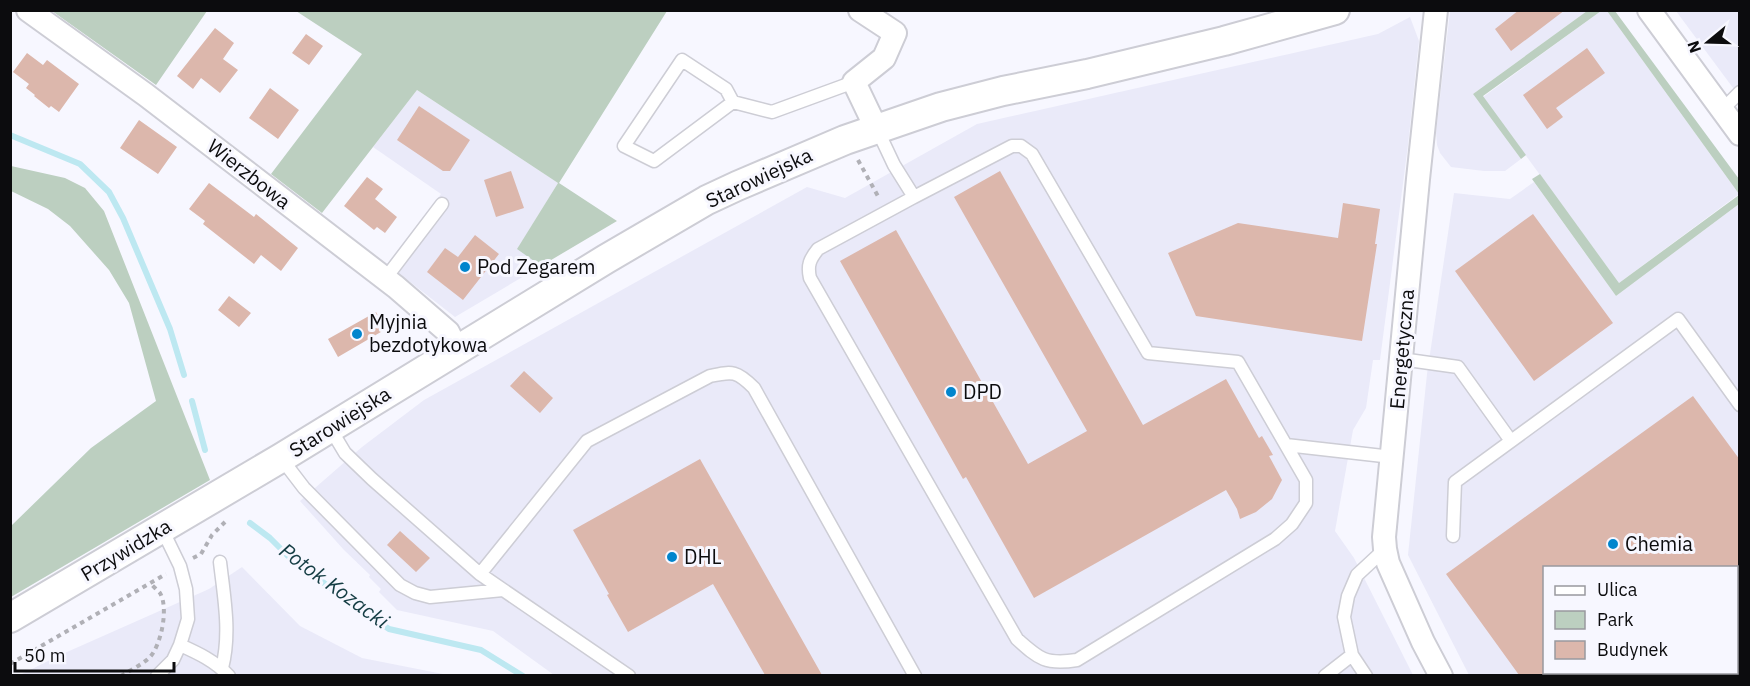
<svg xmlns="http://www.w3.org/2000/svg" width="1750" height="686" font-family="'IBM Plex Sans',sans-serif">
<rect width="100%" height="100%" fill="#f7f7ff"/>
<path fill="#eaeaf9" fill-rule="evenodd" d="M1450,11H1587L1473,94L1521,159L1505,171H1484L1451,167L1440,153L1437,145L1436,132Z
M1601,11H1607L1739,194L1619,283L1483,97Z
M1676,11H1739V96Z
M1410,17L1419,41L1408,145L1380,360H1373L1366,408L1353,430L1335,531L1354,558L1413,675H554L493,631L397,610L379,592L381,589L369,577L370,575L344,550L300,501L362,447L424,400L807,187L845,198L977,124L1378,34Z
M417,90L558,183L518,248L541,266L455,317L387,264L441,194L373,147Z
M1534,182L1616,296L1739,204V675H1469L1408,555L1427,374L1454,193L1510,199ZM1544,568H1736V672H1544Z
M242,567L300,626L362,658L448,675L18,676L58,656L209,589Z"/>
<path fill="#bccfc0" d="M52,11H207L156,85Z
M296,11H667L559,183L617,221L541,266L517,249L558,183L417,90L322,213L271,174L362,54Z
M1587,11H1601L1483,96L1526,155L1521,159L1473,94Z
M1607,11H1615L1739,179V194Z
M11,166L65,178L85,188L104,211L210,480L11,597V526L91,448L156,401L129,303L109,270L70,226L48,209L11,191Z
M1540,174L1619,283L1739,195V204L1616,296L1532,179Z"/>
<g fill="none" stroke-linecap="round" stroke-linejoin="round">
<path stroke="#bde8f1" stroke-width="6" d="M10,135L80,164L109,192L123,218L170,329L184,375
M192,401L205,450
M250,523L270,538L287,555L345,599L389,629L481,650L523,676"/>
</g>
<path fill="#dcb7ac" d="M1519,10H1565L1511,51L1495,29Z
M215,28L234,43L223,59L238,70L220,93L201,78L193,89L177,76Z
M306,34L323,46L309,65L292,53Z
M1587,48L1605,73L1556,108L1563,117L1547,129L1523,95Z
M27,53L43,65L47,60L79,84L59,112L51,106L49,108L34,96L35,95L26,88L29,84L13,72Z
M270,88L299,110L278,139L249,118Z
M419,106L470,140L450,171H443L397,140Z
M139,120L177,147L158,174L120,148Z
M511,171L524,208L496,217L484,180Z
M1000,171L1143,425L1226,379L1259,438L1262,436L1273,455L1269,456L1282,480L1272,499L1256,512L1240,519L1237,509L1226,490L1034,598L966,477L963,479L840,261L896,230L1028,464L1087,431L954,197Z
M367,177L383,189L375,199L397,217L385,233L377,227L374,230L344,206Z
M209,183L254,217L256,214L298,248L281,271L261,255L254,264L203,224L205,221L189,209Z
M1343,203L1380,209L1375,244H1377L1362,341L1196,316L1168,253L1238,223L1338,238Z
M1533,214L1613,323L1534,381L1455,271Z
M475,235L499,254L463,300L427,272L445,248L458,257Z
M229,296L251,313L239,327L218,310Z
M376,312L386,329L338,357L328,339Z
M524,371L553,398L540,413L510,386Z
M1693,396L1740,460V567H1545V675H1519L1446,574Z
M700,459L822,675H765L713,584L628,632L607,595L609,594L573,530Z
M400,531L430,558L416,572L387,545Z"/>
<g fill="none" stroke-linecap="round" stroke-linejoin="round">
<defs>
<path id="service" d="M733,102L726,89L682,60L624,146L654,161L733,102L772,112L854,82
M1722,110L1740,92
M877,129L894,165L914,197L818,249C810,259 807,265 810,278L1017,639C1039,659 1046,665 1077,660L1275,539L1292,524L1306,503V480L1238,362L1148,353L1032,154L1021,146H1012L914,197
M385,279L442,204
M1401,359L1458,367L1511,441
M330,428L345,453L372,479L480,574L629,676
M1286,445L1392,457
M281,458L304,488L400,585L415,593L430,597L503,590
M1453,536L1455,482L1678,319L1740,405
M220,562C224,597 231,633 222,668
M480,574L587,441L710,376C733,371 737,371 754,388L915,676
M180,645C198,653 215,661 229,676
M157,676L173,660L180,645L188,619L186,589L180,566L162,529
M1325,676L1352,655
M1366,676L1352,655L1344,617L1348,596L1357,575L1385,549"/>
<path id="minor" d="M28,10L146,95L396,287L448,332L457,350
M860,10L895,33L884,58L854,82L876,128
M1436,10L1418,179L1384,537L1385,549L1388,563L1423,642L1441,676
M1649,10L1740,134"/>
<path id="tertiary" d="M10,618L281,458L606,259L707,200L737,186L845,140L941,107L1003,91L1087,74L1224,41L1335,10"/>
</defs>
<use href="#service" stroke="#cdcdd5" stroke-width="15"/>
<use href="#minor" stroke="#cdcdd5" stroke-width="26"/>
<use href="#tertiary" stroke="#cdcdd5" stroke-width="32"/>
<path stroke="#b0b0b6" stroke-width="4" stroke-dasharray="4.5 4.5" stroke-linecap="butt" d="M858,160L879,198
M193,558L201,554L212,535L225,522
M10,664L166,574
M121,676C130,670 142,665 150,657C161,645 169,608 160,593C157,590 153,586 150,583"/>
<use href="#service" stroke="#fff" stroke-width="12"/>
<use href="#minor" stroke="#fff" stroke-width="22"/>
<use href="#tertiary" stroke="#fff" stroke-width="28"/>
</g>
<g fill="#0185cd" stroke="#f7f7ff" stroke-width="2">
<circle cx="465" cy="267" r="6"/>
<circle cx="357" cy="334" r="6"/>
<circle cx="951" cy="392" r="6"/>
<circle cx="1613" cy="544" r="6"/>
<circle cx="672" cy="557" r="6"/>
</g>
<g text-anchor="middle" stroke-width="6" stroke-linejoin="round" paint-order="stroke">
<g font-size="20" fill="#0c0c0e" stroke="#f7f7ff">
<text transform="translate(249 174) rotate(38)" y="7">Wierzbowa</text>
<text transform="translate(759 178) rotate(-25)" y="7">Starowiejska</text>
<text transform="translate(1402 349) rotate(-85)" y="7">Energetyczna</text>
<text transform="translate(340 422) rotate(-32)" y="7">Starowiejska</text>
<text transform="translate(126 550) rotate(-31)" y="7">Przywidzka</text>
</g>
<g font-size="20" fill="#0c0c0e" stroke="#f7f7ff" text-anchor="start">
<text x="477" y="274">Pod Zegarem</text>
<text x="369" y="329">Myjnia<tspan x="369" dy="23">bezdotykowa</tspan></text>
<text x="963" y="399">DPD</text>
<text x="1625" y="551">Chemia</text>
<text x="684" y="564">DHL</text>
</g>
<g font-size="21" font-style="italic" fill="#153d44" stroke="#f7f7ff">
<text transform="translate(334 586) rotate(36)" y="7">Potok Kozacki</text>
</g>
</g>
<rect width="1750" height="686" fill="none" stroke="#0c0c0e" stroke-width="24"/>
<rect x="1543" y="566" width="195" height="108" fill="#f7f7ff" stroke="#99999f" stroke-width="1.5"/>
<rect x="1555" y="586" width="30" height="9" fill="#ffffff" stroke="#99999f" stroke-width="1.5"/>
<text x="1597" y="596" font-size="18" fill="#0c0c0e">Ulica</text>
<rect x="1555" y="611" width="30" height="18" fill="#bccfc0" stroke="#99999f" stroke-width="1.5"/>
<text x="1597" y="626" font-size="18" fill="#0c0c0e">Park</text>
<rect x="1555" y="641" width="30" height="18" fill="#dcb7ac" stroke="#99999f" stroke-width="1.5"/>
<text x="1597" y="656" font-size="18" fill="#0c0c0e">Budynek</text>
<g transform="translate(1708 42) rotate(251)" stroke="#f7f7ff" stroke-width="4.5" paint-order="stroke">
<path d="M0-4.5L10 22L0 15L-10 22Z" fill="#0c0c0e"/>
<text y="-9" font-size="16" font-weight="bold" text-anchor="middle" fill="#0c0c0e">N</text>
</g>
<path d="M15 662v9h159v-9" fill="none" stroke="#0c0c0e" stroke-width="3"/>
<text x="24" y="662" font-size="18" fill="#0c0c0e" stroke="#f7f7ff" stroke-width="4.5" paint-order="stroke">50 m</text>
</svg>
